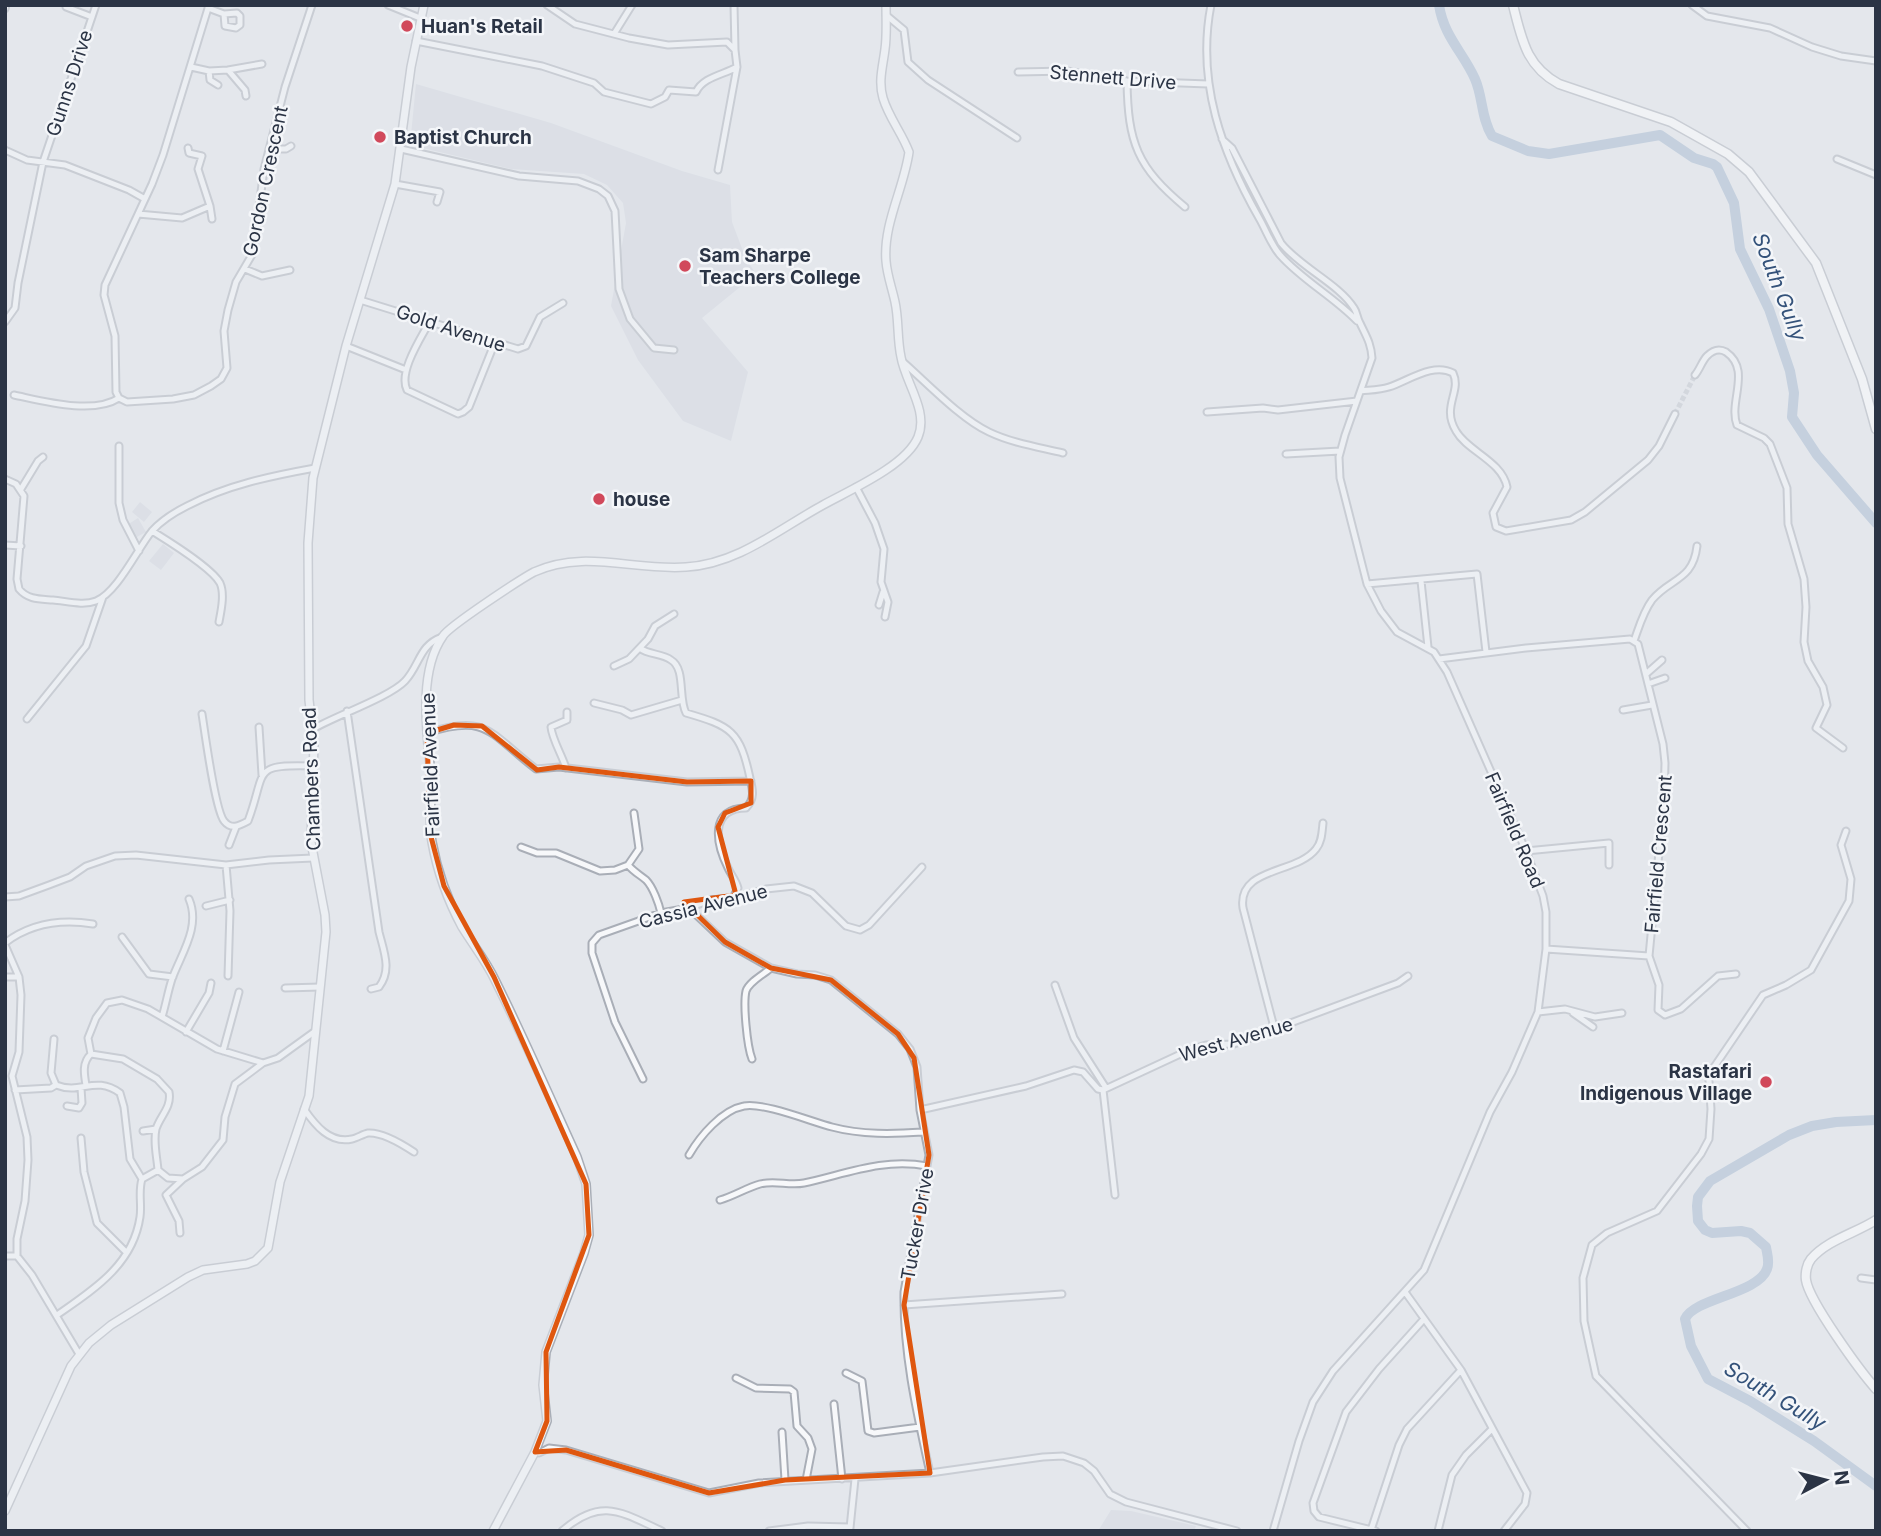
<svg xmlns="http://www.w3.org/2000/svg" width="1881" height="1536" font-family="Inter,sans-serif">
<rect width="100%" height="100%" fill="#e4e7ec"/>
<path fill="#d2d6de" d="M416,84L551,123L682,171L730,185L732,222L746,259L756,274L702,318L748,372L731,441L683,421L638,360L611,306L626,223L623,203L607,185L584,174L511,169L410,145Z
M140,502L152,512L144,522L132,512Z
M138,518L146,532L135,538L127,525Z
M163,544L174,553L161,570L149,561Z
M1111,1510L1131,1511L1196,1526L1194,1531H1098Z"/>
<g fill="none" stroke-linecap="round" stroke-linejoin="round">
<path stroke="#9fb4cc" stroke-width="10" d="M1439,5C1444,37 1463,52 1475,79C1483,97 1481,118 1492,136L1528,151L1549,154L1660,135L1694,158L1713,164L1717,167L1734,203L1740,249L1769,309L1790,371L1794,393L1792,417L1817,455L1876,523
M1876,1120L1836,1122L1812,1126L1789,1135L1710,1181L1698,1197L1697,1206L1698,1221L1705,1230L1712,1233L1741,1231L1750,1233L1766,1247C1767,1254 1770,1262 1767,1269C1758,1294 1694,1298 1685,1319L1691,1346L1708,1379L1750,1401L1814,1441L1876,1486"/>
<path stroke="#bfc3cb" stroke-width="5" stroke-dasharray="5 2.5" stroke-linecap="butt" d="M1675,414L1695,375"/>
<defs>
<path id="minor" d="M209,5L163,155L152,184L105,285L104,295L115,336L116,392L119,398L127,402L173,399L194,395L211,386L221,379L227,368L224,331L228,310L236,282L253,253L264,169L285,87L312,5
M388,5L420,18
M547,5L575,24L629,38L668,45L727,42L735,50L737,67L718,170
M734,5L735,50
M1211,5C1196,82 1222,153 1259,218C1266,230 1271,245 1280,255C1302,280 1334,297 1357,321
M1692,5L1707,16L1770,28L1812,47L1841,56L1876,61
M66,7L92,17
M208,8L224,14L225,26L236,28L240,25V16L237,13L224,14
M5,9L6,5
M886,15L904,30L908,62L928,80L1017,138
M614,34L632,5
M416,41L542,66L594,83L604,92L651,104L665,97L669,90L696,92C703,77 723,75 737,67
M191,67L209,71L210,80L218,85
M228,70L262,64
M209,71L228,70L245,90L246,96
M1018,72L1067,71L1127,81L1208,84
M1127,81C1128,143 1137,167 1185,207
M1222,139L1232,148L1281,243C1300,267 1339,284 1354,308C1357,312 1357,318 1360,323C1366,336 1371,343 1372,358L1345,435L1339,457L1340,478L1367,584L1381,611L1397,632L1434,652L1447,672L1526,851L1543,896L1546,912V949L1538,1012L1512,1072L1490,1112L1424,1270L1333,1371L1313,1402L1299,1441L1273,1531
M269,149H286L291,146
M401,149L519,176L578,181L599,189L608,196L615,211L619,289L630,319L654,348L674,350
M5,150L27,160L65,165L129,190L145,199
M1837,159L1876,175
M395,184L440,192L437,202
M210,206L212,219
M138,214L182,218L210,206L198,169L202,156L189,153L188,148
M245,269L262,276L290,270
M360,300L518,349L526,346L540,317L563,303
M430,321C421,338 398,372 407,390L458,414L463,412L469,407L495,342
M5,322L15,308L18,283L43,162L96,5
M346,346L406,370
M903,362C927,383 961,419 989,432C1012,443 1038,447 1063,453
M1695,375C1700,369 1702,361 1707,356C1713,350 1719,348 1726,352C1752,370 1728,402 1737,425L1764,438L1770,444L1787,488L1788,524L1804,579L1806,607L1804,642L1808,661L1823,687L1827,705L1816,728L1843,748
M1361,391C1370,390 1380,390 1389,387C1408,381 1433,362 1453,373C1462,392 1441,406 1456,431C1467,451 1502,461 1507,487L1493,513L1496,527L1506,531L1571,520L1585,512L1648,460L1659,446L1675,414
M14,395C43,401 93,415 119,398
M1207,412L1263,408L1278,410L1357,401
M119,446V503L123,520L139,551
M1286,454L1340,451
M5,479L16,484L24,496L17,579L19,589C28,600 40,599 53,600C66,601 83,606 96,601C117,593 138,548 152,531C161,521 175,512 187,506C227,485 271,476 315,468
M856,487L875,523L884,549L881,582L888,602L885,617
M21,489L38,461L43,457
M152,531C168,541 211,567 220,583C225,594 221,611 219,622
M5,545L21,546
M1421,581L1428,647
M1367,584L1477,574L1486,652
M879,605L883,592
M1634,641C1639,627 1643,612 1652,600C1670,578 1693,581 1697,546
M640,648C648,655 662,653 671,660C686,669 678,698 686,713C731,726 740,731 750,778C753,790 755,799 746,808C709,808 716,844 728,868C731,875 736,880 738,888L733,898
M1439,659L1526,648L1630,639L1638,644L1663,744L1665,763L1664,800L1649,956L1546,949
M614,666L629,659L648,639L655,626L674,614
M1646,674L1662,660
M1648,684L1665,678
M594,703L622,710L631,715L682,700
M1623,710L1652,705
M347,711L379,932C384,952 392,970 379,987L371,989
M202,714C205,733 215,810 224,821C231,830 239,826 248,821C267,771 250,764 313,766
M27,719L86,646L103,597
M259,727L262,775
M313,729C335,716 390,697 405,681C420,665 419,645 442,637
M427,733C488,713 490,734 536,769L559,767L687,782L751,781
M566,768C562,755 552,739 551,727L567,720V712
M229,845L236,827
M521,847L537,853H556L600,871L615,870L628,865L639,849L634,813
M1526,851L1609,843V865
M226,865L230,911L228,976
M628,865C634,872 640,875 646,880C653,887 659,904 661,913
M5,897L19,896L49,885L70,877L86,866L115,856L136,855L226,865L269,860L313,858
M206,906L230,900
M689,908L725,942L771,968L797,974L815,975L831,980L898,1034L910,1049L917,1067L920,1110L929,1155L904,1292C903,1354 917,1414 930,1473
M122,937L149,974L173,977
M5,943C31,923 61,919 93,924
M5,945L19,977L21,995L19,1052L12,1076L27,1137L28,1160L25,1201L17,1239V1256L32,1275L79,1354
M1649,956L1659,985L1658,1010L1665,1015L1681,1009L1718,976L1736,974
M5,977H19
M1055,985L1074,1038L1106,1088
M285,988L320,987
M1538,1012L1565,1009L1595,1017L1622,1013
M1573,1013L1593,1027
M162,1017C166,1004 168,991 172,979C181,954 201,927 189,899
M1275,1031L1243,908C1237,867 1297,874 1316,849C1322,842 1322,832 1323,823
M186,1032L209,993L211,983
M54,1039L51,1073L56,1085C81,1095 95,1075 120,1093L124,1107L130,1159L142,1179
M223,1051L239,992
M752,1059C747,1046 743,1004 746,991C749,982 764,974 771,968
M263,1063L217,1049L148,1009L122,1000L107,1003L96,1018L88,1038L91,1054L123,1059L157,1079L169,1092C172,1107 160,1116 156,1129C153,1142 157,1157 158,1170L168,1178L183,1179L202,1167L223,1140L225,1117L235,1084L263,1063L278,1058L314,1032
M643,1079L615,1022L592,953V943L599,935L661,913L689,908L710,900L733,898L766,889L794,886L812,893L846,926L860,930L869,925L922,867
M86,1085C84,1074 82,1062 91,1054
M15,1090L51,1088L56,1085
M1103,1090L1115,1195
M67,1106L79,1108L82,1103L81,1088
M304,1109C315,1125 330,1144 352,1139C357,1138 363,1134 368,1133C383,1132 402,1144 414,1152
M920,1110L1026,1086L1074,1070L1083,1072L1098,1089L1103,1090L1187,1051L1206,1045L1234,1044L1398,983L1408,976
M143,1131L156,1129
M81,1138L84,1172L97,1223L126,1252
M689,1155C700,1136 722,1110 744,1106C763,1102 812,1122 832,1127C862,1135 893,1134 923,1132
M720,1200C734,1196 746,1188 760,1184C775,1180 789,1186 804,1183C846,1174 882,1158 927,1166
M180,1233L179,1221L166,1195L183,1179
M5,1256H17
M1861,1278L1876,1280
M1405,1292L1461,1370L1527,1493L1525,1504L1504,1531
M904,1305L1062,1294
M57,1315C93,1290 133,1265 140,1217C142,1204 138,1192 142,1179L158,1170
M846,1373L862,1381L868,1431L874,1433L920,1427
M736,1378L756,1388L790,1389L794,1392L797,1426L808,1438L812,1449L806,1480
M834,1404L842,1479
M782,1432L785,1480
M535,1452L539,1453L549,1448L566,1450L709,1493L759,1483L930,1473L1043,1457L1063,1456L1084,1463L1094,1471L1110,1494L1126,1502L1237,1531
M850,1528L855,1479
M1371,1530L1399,1445L1407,1429L1461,1370
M562,1531C601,1497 621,1512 662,1531
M769,1531L808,1526L850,1527
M1376,1531L1319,1517L1314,1511L1313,1503L1346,1412L1379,1369L1424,1319
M1438,1531L1452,1475L1466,1455L1491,1430
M1747,1531L1596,1376L1584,1321L1583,1278L1592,1245L1607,1233L1657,1211L1701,1154L1709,1139L1711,1109L1709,1081L1710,1073L1763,995L1786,985L1811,970L1849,901L1851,879L1841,845L1846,831"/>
<path id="tertiary" d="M5,1511L71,1366L89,1343L111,1325L188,1277L203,1270L247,1264L255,1261L268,1248L280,1182L309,1096L326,932L325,915L311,842L314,743L309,700L308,543L313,478L346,346L395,184L411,67L424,5
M493,1531L535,1452L547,1421L543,1385L546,1352L584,1253L589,1235L586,1184L577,1157C550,1098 524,1038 495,980C486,961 473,945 462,927C448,901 437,870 432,842C427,816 434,791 430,765C426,727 419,670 443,636C449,626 521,579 534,572C584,549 634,571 686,567C738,564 779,529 823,505C850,490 906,466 918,437C929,411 905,382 901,357C897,339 899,320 895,302C892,288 887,275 886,261C883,224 904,188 909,152C902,133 889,118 883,98C878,81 883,66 885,49C887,35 886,20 886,5"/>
<path id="secondary" d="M1513,5C1522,40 1526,66 1559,84L1671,122L1728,154L1749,172L1816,263L1862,379L1876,429
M1876,1220C1856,1233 1827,1240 1811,1259C1807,1264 1805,1273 1806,1280C1809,1301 1860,1371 1876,1389"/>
</defs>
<use href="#minor" stroke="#a9aeb7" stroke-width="9"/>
<use href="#tertiary" stroke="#a9aeb7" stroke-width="10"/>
<use href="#secondary" stroke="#a9aeb7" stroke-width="11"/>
<use href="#minor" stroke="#f7f8fa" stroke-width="5"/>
<use href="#tertiary" stroke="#f7f8fa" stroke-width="7"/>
<use href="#secondary" stroke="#fff" stroke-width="8"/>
</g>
<path d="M0 0H1881V1536H0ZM454,725L482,726L537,770L559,767L687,782L751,781V803L725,813L718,827L736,895L684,902L725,942L771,968L831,980L898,1034L914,1058L929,1155L904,1305L930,1473L785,1480L709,1493L566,1450L535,1452L547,1421L546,1352L589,1235L586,1184L494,977L444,886L430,833L427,733Z" fill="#e4e7ec" fill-opacity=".55" fill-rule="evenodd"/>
<path fill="none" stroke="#df570f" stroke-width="5" stroke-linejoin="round" d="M454,725L482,726L537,770L559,767L687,782L751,781V803L725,813L718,827L736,895L684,902L725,942L771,968L831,980L898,1034L914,1058L929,1155L904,1305L930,1473L785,1480L709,1493L566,1450L535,1452L547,1421L546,1352L589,1235L586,1184L494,977L444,886L430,833L427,733Z"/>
<g fill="#d1495b" stroke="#f4f6f9" stroke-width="2.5">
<circle cx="407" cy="26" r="7"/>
<circle cx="380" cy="137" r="7"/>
<circle cx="685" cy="266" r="7"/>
<circle cx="599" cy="499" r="7"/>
<circle cx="1766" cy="1082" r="7"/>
</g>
<g text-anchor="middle" stroke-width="5" stroke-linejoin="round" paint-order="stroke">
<g font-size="19" font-weight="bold" fill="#2b3445" stroke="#f4f6f9" text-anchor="start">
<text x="421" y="33">Huan's Retail</text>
<text x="394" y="144">Baptist Church</text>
<text x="699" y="262">Sam Sharpe<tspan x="699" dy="22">Teachers College</tspan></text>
<text x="613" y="506">house</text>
<text x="1752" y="1078" text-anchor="end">Rastafari<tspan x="1752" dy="22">Indigenous Village</tspan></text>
</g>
<g font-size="19" fill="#2b3445" stroke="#f4f6f9">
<text transform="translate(1113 77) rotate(5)" y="7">Stennett Drive</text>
<text transform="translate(69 83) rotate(-72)" y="7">Gunns Drive</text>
<text transform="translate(265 181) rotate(-78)" y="7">Gordon Crescent</text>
<text transform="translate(451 328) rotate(18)" y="7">Gold Avenue</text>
<text transform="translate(430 765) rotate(-92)" y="7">Fairfield Avenue</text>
<text transform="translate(311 779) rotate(-92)" y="7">Chambers Road</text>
<text transform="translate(1515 830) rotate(67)" y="7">Fairfield Road</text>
<text transform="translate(1658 854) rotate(-85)" y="7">Fairfield Crescent</text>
<text transform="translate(703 906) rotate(-14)" y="7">Cassia Avenue</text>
<text transform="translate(1236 1039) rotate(-16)" y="7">West Avenue</text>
<text transform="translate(917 1224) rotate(-80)" y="7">Tucker Drive</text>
</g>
<g font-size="21" font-style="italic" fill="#34527a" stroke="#f4f6f9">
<text transform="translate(1779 287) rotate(69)" y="7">South Gully</text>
<text transform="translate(1775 1396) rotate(31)" y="7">South Gully</text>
</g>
</g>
<rect width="1881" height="1536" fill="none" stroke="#2b3445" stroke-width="14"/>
<g transform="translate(1825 1480) rotate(83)" stroke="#f4f6f9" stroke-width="5" paint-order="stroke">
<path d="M0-5L12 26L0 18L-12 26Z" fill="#2b3445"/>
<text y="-10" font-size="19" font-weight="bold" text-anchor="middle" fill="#2b3445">N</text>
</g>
</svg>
